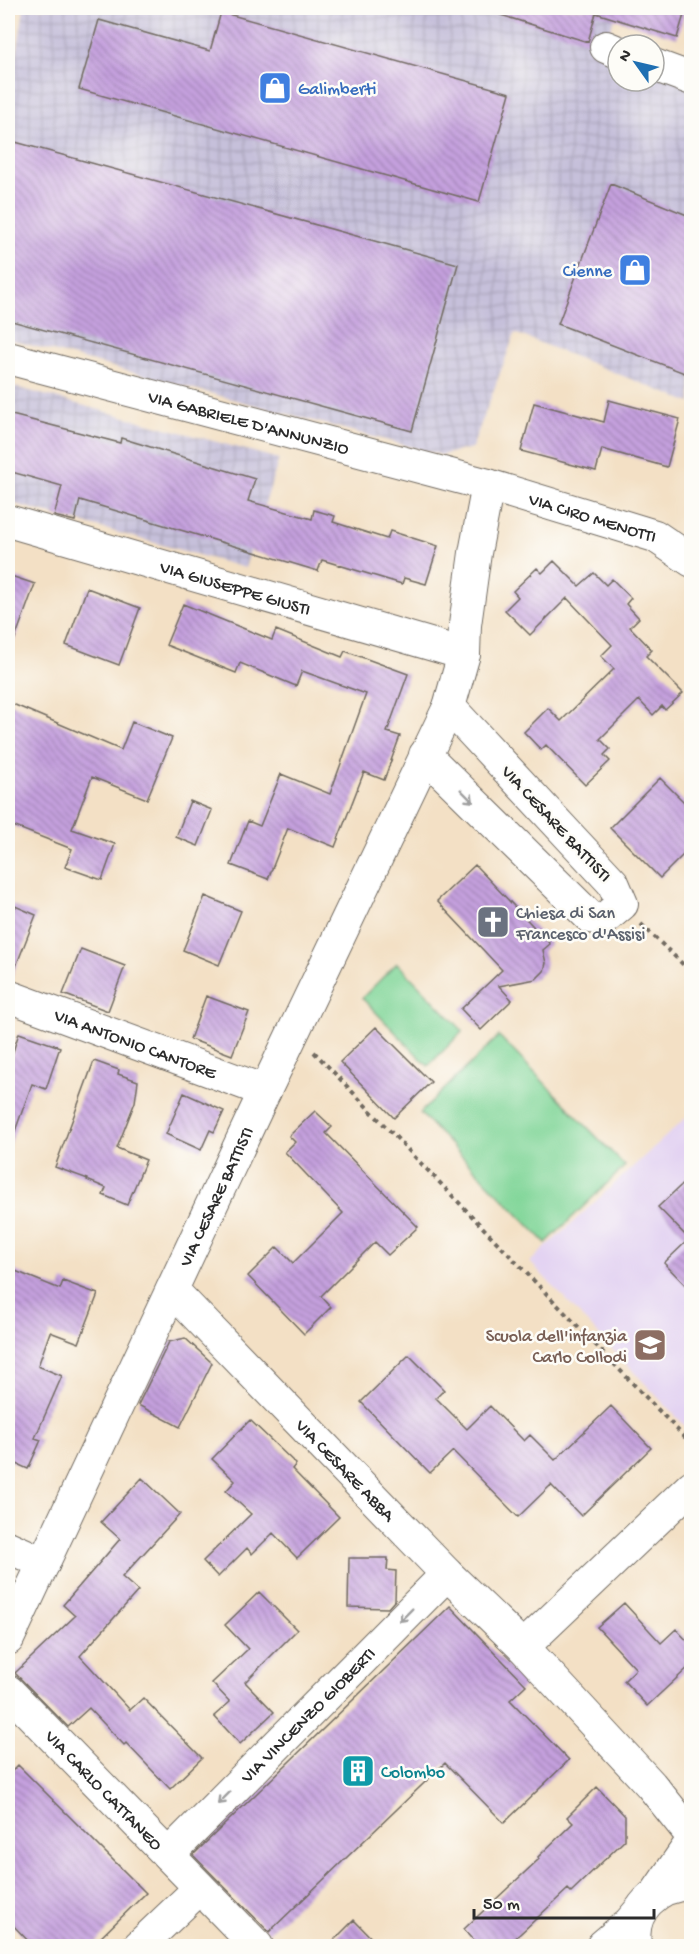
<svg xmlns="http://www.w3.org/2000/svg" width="699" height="1954" font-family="'Gochi Hand',sans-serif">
<defs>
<pattern id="industrial-grid" width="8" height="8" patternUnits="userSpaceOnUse" patternTransform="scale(1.5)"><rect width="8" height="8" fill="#c6c0da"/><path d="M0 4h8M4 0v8" fill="none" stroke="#aaa5bb"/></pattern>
<pattern id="building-back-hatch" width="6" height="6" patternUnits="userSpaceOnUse" patternTransform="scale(1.5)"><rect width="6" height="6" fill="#c5a0de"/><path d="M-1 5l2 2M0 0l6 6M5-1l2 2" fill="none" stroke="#a083b4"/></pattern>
</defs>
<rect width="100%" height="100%" fill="#fdfcf7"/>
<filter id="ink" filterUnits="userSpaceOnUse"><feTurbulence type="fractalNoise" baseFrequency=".0167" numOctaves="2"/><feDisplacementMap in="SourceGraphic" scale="12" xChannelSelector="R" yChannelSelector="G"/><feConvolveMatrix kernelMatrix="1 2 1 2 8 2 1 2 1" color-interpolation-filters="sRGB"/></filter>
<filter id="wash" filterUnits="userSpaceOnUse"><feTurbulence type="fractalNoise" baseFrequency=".008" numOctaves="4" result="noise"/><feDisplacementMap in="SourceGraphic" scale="24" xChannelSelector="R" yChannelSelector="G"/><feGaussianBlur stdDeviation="1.35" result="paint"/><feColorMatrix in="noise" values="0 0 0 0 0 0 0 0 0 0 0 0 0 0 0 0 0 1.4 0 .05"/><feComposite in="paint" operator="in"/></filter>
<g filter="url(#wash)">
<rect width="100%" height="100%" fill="#f3e0c5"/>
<path fill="#e3d3f2" d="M691,1113L692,1428L689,1430L530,1262Z"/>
<path fill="url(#industrial-grid)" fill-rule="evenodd" d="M24,8H617L610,31L691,54V403L515,333L472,448L441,455L8,339V66H15ZM618,45H654V81H618Z
M8,385L279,459L245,568L8,502Z"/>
<path fill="#81d699" stroke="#568062" stroke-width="1.5" d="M397,963L463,1031L428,1066L362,998Z
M499,1036L625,1166L546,1243L420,1113Z"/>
<g id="blocks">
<path fill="url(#building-back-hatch)" d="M492,8H686L677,38L596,13L588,42L491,12Z
M221,12L510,93L479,202L79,89L99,20L210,51Z
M8,140L458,264L412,431L8,320Z
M611,184L692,217V376L558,324Z
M609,400L680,419L667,467L602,449L596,471L521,451L534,403L604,422Z
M8,414L120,443L121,438L255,479L248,501L312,519L314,510L335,516L333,522L387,539L390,531L438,546L426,584L404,578L402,584L322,560L318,571L80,500L75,521L54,516L62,486L8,471Z
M554,561L579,586L594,573L606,585L612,579L631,598L626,604L639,618L630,627L652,650L646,656L683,693L665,710L662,706L653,715L639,700L600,739L610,749L604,755L610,761L585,785L546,745L541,750L524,732L548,708L561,721L614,669L601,656L612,645L567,598L530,635L505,610L518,597L513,591L537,568L542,573Z
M8,575L35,584L10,652H8Z
M87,588L140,608L119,665L66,645Z
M183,604L272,640L276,630L342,657L345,651L408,674L387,732L400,736L384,780L364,772L335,847L288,828L268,879L231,865L248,821L260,826L281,774L330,794L366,694L302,671L296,686L240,663L236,673L166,645Z
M8,702L121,750L132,722L172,738L147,799L92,777L72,829L115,844L102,880L65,867L72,849L8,824Z
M660,778L692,810V846L660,878L610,828Z
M190,801L212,810L198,846L176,837Z
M475,865L550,944L543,950L546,963L544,971L536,979L499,986L512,1000L481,1030L461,1009L502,970L437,901Z
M205,896L241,911L219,965L183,950Z
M8,903L36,915L11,979L8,978Z
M81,949L125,966L108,1011L63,994Z
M206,996L249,1012L232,1055L190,1039Z
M376,1027L431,1082L394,1118L340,1062Z
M19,1033L60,1047L46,1089L32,1084L10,1145H8V1067Z
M94,1061L119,1070L118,1074L138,1081L135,1102L117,1148L146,1160L127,1205L103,1195L106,1188L87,1180L88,1179L55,1167Z
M184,1093L224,1111L214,1132L210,1130L201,1150L166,1134Z
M315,1111L332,1127L326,1133L418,1227L388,1255L375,1242L321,1296L331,1307L304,1334L248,1276L277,1247L293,1263L343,1213L285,1152L295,1142L289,1136Z
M692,1175V1292L664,1263L689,1239L658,1207Z
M8,1268L60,1289L63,1281L98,1294L79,1343L50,1332L38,1366L62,1376L35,1438L41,1440L28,1469L8,1460Z
M185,1338L212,1363L180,1427L138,1405L169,1342Z
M409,1355L444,1390L436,1398L467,1429L490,1406L524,1441L530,1435L555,1460L611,1406L651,1448L581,1516L551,1485L518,1517L453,1451L430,1473L361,1402Z
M250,1420L296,1464L292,1469L339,1517L297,1558L273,1533L252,1554L247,1548L218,1577L203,1561L251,1514L226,1491L235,1481L212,1459Z
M142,1478L180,1514L122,1577L138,1591L80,1656L130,1710L143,1698L202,1758L170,1789L126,1743L124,1745L89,1708L68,1727L15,1673L75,1616L63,1605L120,1539L101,1522Z
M349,1558H388L387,1570L396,1571L395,1600L388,1608L348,1607Z
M259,1592L297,1630L245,1682L274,1712L240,1744L214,1716L230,1702L212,1683L248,1649L225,1625Z
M624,1603L661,1643L676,1629L692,1646V1664L647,1706L624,1681L636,1669L597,1627Z
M450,1606L526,1685L510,1700L569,1760L504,1823L445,1763L269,1932L193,1855Z
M18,1765L146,1893L91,1947H34L8,1920V1775Z
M597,1787L625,1816V1840L571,1892L568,1889L506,1947H480L464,1929L539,1859L538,1857L573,1823L567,1817Z
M354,1920L380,1947H327Z"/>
</g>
</g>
<g filter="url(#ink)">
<use href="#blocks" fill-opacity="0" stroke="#716a61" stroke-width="1.5"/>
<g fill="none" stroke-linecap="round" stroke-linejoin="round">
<defs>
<g id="minor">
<path d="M606,47L618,52"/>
<path d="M654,65L692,79"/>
<path id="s1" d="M8,358L488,485L655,536L692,561"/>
<path id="s2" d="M8,521L464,654"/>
<path d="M425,755L590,917L603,920L622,904L613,883L449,707"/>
<path id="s3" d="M8,996L265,1091"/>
<path id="s4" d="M172,1290L447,1574L523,1647L651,1785L692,1836"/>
<path d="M8,1547L44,1563"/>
<path id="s5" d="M8,1639L265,1091L449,707L464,654L465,625L475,553L488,485"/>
<path d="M523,1647L692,1486"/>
<path id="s6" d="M8,1691L257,1946"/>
<path id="s7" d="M168,1855L447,1574"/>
<path d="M139,1946L200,1888"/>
</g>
<path id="major" d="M657,1893L692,1842
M603,1946L630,1923L641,1910
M635,1946C628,1911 657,1883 692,1884"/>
</defs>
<use href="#minor" stroke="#716a61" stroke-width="34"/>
<use href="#major" stroke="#716a61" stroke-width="35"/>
<path stroke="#716a61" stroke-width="4" stroke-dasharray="4.5 4.5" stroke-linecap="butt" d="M641,924L692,973
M314,1052L692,1445"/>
<use href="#minor" stroke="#fff" stroke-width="32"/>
<use href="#major" stroke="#fff" stroke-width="33"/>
</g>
<defs><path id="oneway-shaft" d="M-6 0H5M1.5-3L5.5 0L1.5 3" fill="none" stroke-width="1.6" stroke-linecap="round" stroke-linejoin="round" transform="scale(1.5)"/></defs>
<g stroke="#a0a0a0">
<use href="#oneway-shaft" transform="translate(467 796) rotate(45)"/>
<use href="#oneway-shaft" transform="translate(406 1615) rotate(135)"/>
<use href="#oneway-shaft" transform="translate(224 1798) rotate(135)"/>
</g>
</g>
<defs>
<symbol id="shop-square" viewBox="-11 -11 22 22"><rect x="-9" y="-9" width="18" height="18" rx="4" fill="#3f7fe0" stroke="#fdfcf7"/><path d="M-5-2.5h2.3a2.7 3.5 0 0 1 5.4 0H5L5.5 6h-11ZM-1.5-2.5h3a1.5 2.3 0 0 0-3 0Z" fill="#fff"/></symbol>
<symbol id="church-square" viewBox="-11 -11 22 22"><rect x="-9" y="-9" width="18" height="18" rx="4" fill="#6b7280" stroke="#fdfcf7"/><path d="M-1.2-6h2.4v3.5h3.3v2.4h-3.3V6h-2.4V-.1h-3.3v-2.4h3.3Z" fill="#fff"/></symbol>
<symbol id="school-square" viewBox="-11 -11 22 22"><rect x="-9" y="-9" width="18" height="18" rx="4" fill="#8d6e63" stroke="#fdfcf7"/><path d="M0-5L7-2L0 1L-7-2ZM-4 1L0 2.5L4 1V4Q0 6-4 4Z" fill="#fff"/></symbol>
<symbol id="building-square" viewBox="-11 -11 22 22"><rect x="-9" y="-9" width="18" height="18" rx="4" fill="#0f9aa8" stroke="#fdfcf7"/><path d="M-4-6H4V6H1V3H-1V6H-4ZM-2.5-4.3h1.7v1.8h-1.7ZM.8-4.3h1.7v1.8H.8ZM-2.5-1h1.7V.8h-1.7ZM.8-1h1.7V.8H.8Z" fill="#fff"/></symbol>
</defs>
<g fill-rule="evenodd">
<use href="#shop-square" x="256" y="69" width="38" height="38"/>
<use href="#shop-square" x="616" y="251" width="38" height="38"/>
<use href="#church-square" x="474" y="903" width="38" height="38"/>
<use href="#school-square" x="631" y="1326" width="38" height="38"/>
<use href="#building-square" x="339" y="1752" width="38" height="38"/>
</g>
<g text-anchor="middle" stroke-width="5" stroke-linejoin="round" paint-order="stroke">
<g font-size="18" fill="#366cbe" stroke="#fdfcf7" text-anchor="start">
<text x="298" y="94">Galimberti</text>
<text x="612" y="276" text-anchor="end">Cienne</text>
</g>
<g font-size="18" fill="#2b2b2b" stroke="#fdfcf7">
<text dy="6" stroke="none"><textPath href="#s1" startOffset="249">VIA GABRIELE D'ANNUNZIO</textPath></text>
<text dy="6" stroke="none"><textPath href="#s1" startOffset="606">VIA CIRO MENOTTI</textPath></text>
<text dy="6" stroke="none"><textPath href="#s2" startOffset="237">VIA GIUSEPPE GIUSTI</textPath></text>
<text transform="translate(557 823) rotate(47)" y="6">VIA CESARE BATTISTI</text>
<text dy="6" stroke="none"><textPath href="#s3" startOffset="136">VIA ANTONIO CANTORE</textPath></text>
<text dy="6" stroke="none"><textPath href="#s5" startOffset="489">VIA CESARE BATTISTI</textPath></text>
<text dy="6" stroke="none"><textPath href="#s4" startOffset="250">VIA CESARE ABBA</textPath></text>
<text dy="6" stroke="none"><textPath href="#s7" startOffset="198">VIA VINCENZO GIOBERTI</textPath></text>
<text dy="6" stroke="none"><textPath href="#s6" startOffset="138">VIA CARLO CATTANEO</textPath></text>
</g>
<g font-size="18" fill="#5b616d" stroke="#fdfcf7" text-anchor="start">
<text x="516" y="918">Chiesa di San<tspan x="516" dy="21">Francesco d'Assisi</tspan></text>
</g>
<g font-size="18" fill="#785e54" stroke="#fdfcf7" text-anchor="end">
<text x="627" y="1341">Scuola dell'infanzia<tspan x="627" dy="21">Carlo Collodi</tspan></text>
</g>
<g font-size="18" fill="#0d838f" stroke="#fdfcf7" text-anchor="start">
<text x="381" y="1777">Colombo</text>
</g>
</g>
<rect width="699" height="1954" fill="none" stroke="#fdfcf7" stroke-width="30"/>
<g transform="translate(636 63) rotate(304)"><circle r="28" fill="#fdfcf7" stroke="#a9a8a5" stroke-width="1.5"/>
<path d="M0-4.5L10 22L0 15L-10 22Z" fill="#1f6fb2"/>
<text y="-9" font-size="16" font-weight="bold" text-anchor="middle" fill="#2b2b2b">N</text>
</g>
<path d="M474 1909v9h180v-9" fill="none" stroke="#2b2b2b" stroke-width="3"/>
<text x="483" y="1909" font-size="18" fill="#2b2b2b" stroke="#fdfcf7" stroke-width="4.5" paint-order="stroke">50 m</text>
</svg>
